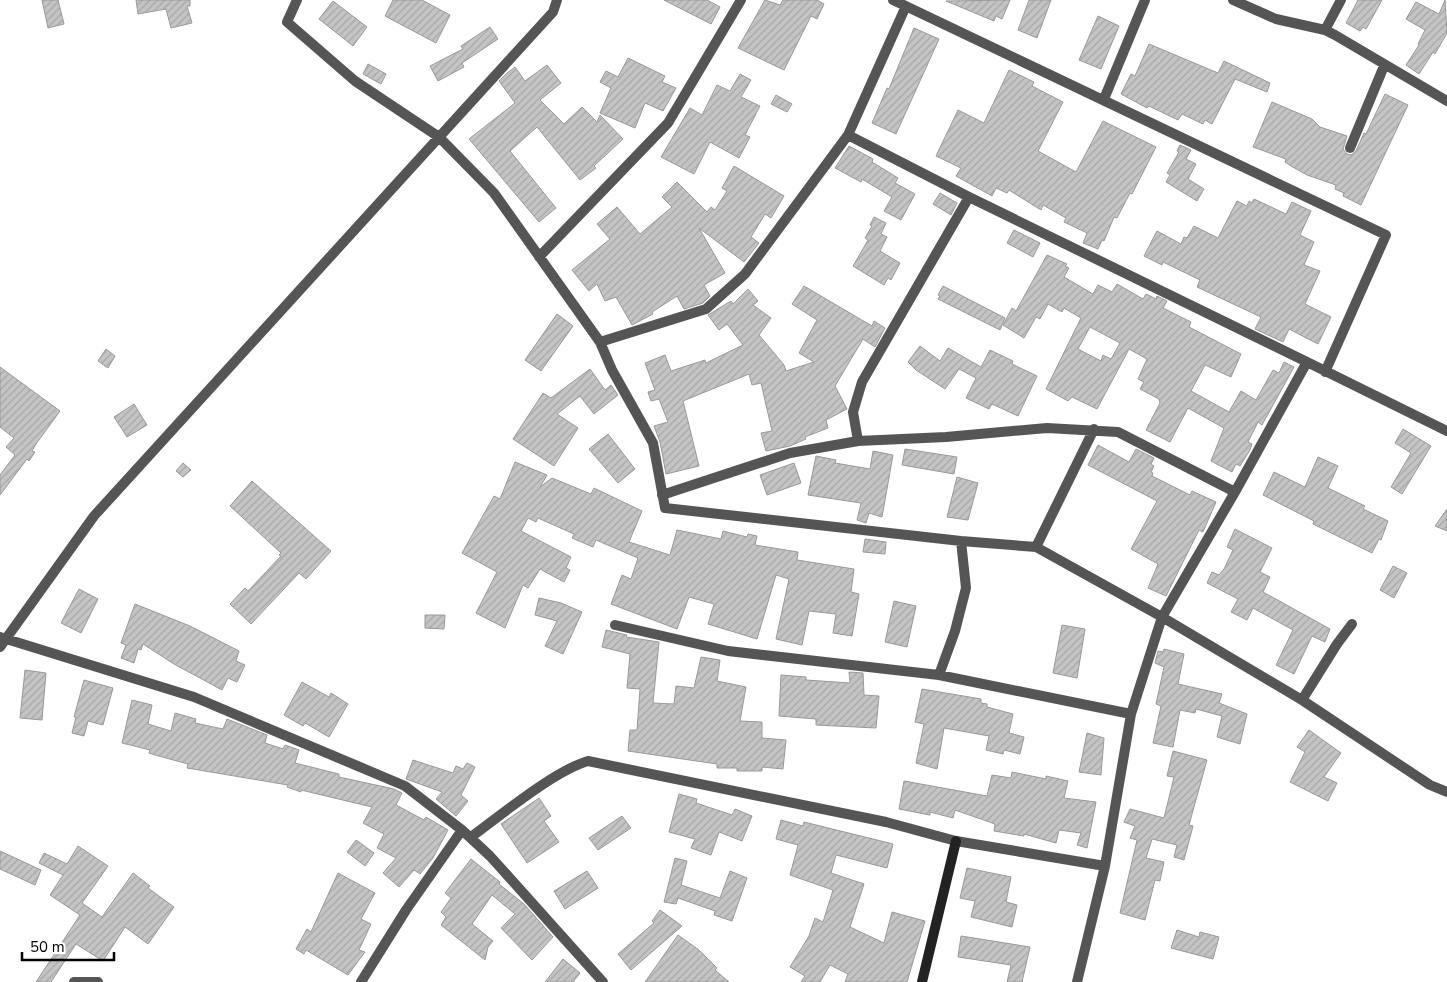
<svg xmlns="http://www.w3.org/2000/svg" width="1447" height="982" font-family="'Nunito Sans',sans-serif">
<defs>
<pattern id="building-hatch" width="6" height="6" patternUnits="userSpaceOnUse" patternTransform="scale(1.25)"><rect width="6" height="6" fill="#c4c4c4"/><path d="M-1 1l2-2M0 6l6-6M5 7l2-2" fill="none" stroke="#a7a7a7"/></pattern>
</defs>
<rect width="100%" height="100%" fill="#fff"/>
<path fill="url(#building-hatch)" stroke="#999" fill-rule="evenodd" d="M42,0H58L64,24L48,28Z
M136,0H190V6H187L192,23L171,28L166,9L138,14Z
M393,0H422L450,15L436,43L385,16Z
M664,0H707L720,7L711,24Z
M765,0L780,5L783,0H817L824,4L817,19L811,16L784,70L738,48Z
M1010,0L1002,19L996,16L994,21L946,1Z
M1029,0H1051L1037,38L1018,30Z
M1358,0H1382L1366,29L1363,27L1360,31L1346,23Z
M1445,0L1447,33L1435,54L1433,52L1419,74L1406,65L1419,45L1418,44L1425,30L1406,19L1416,2L1439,14Z
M333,1L367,27L353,46L319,19Z
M1098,16L1119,26L1101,69L1079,60Z
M490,27L498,39L462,63L464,67L438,81L430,66L463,49L461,46Z
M914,28L939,39L896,134L872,123L887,88L889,89Z
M1149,44L1218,73L1224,61L1270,83L1267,92L1235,79L1212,124L1205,120L1203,124L1182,114L1178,120L1149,106L1147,108L1121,94L1131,74L1135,76Z
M628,58L665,76L662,82L676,88L663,111L645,103L635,128L600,113L611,88L600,82L606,71L618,77Z
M368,64L386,74L381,84L363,74Z
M547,65L561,83L540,100L564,124L582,107L597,122L600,115L623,139L594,166L596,168L580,180L537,127L510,151L556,208L539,222L469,139L515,103L499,81L507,73L515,67L525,81Z
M1009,70L1034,82L1032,86L1063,102L1038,151L1076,172L1103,121L1156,147L1132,194L1130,193L1117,218L1114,217L1104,241L1102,240L1098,249L1083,243L1087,233L1064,222L1066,218L1043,205L1041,210L1009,190L1007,193L996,188L992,196L956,176L961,168L936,156L958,110L984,123Z
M740,74L751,80L741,97L760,106L745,135L750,137L739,158L710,142L694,174L661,157L690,108L702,115L717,85L730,91Z
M1385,94L1408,105L1361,205L1343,196L1344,193L1335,189L1336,185L1307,175L1291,166L1285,162L1286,159L1253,147L1272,102L1312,119L1320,127L1347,136L1343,149L1347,154L1351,155L1356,151L1364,133L1366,134Z
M776,95L792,104L787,112L771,104Z
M1180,145L1191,150L1186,159L1196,164L1188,179L1204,189L1197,201L1166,182L1170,175L1167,173L1179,152L1177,151Z
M849,146L873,159L872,162L898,178L895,183L915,194L901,220L884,211L892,197L862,179L861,182L835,168Z
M734,166L784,196L771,218L765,214L751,237L759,243L744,262L699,228L725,273L704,285L710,296L703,303L684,309L677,296L652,312L653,314L632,325L616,297L605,301L597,284L589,291L572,270L610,239L597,224L617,207L640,234L672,207L662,197L677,182L707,212L711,207L715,210L727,191L722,188Z
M940,193L957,203L951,215L933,204Z
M1254,199L1286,214L1292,202L1311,211L1300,235L1314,242L1304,265L1320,271L1305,304L1331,317L1318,344L1289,329L1283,342L1255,329L1261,317L1197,287L1200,280L1163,262L1162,265L1144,256L1157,231L1181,244L1184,237L1187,238L1194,226L1218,238L1237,201L1247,206L1249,201L1252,203Z
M874,217L886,223L881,234L887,237L880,251L900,263L891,280L888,278L884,285L853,266L868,240L865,238L872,226L870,225Z
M1014,230L1040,243L1033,257L1007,243Z
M1047,255L1067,264L1065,266L1069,268L1064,277L1093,294L1098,285L1112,292L1117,284L1143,299L1146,294L1156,299L1157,296L1167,301L1163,308L1191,322L1189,327L1241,354L1231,377L1205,365L1191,391L1229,412L1241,391L1256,400L1273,370L1279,373L1284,362L1294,367L1262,425L1258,422L1248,442L1252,444L1250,450L1240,466L1236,464L1232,472L1211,461L1224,428L1188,408L1170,442L1146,430L1160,403L1159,399L1140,389L1144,382L1138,379L1147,359L1129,349L1097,409L1072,397L1068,401L1046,389L1081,318L1064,308L1062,312L1048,304L1040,319L1036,317L1024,338L1003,325L1012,308L1016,311ZM1090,327L1120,343L1111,359L1103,355L1101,361L1078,349Z
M804,286L872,326L874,321L885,328L875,347L863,339L835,386L847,409L826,420L828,428L805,437L806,439L790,446L766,451L761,433L772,431L761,383L752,385L749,374L683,401L699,466L666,474L660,442L654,426L668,422L659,399L651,401L648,392L655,390L645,363L665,355L671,371L705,360L706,363L743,345L727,324L719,330L708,315L731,301L733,304L748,289L758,301L753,305L771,318L759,335L784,365L786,371L814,362L799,353L817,320L792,304Z
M943,286L1005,318L1000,330L938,299L940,296L938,295Z
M557,314L573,326L541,371L525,360Z
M920,346L940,361L948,348L981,367L990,350L1013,361L1012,364L1037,376L1018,416L992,404L989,409L966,398L976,378L959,369L945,389L916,370L908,362Z
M106,349L115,356L108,368L98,361Z
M0,367L60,411L36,444L32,451L35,452L29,461L27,459L0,495V475L15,455L6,447L14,438L0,427Z
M590,369L605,390L611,385L618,395L594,414L580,396L557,414L578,428L554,466L513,439L543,393L551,398Z
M134,404L147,425L127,437L114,417Z
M1403,429L1431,446L1402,494L1391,487L1411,453L1395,443Z
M608,434L635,469L618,483L589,449Z
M1098,445L1129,462L1136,449L1154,458L1151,464L1154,466L1151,472L1153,473L1152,476L1190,495L1192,491L1216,502L1203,532L1199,530L1166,596L1148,588L1158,564L1131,549L1157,501L1088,465Z
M905,449L957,457L954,474L902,465Z
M873,451L893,455L882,517L869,513L866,523L857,520L861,503L808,495L816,456L836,460L835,463L870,469Z
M1318,457L1338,466L1328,488L1365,506L1363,509L1388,521L1381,540L1379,539L1372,553L1313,524L1314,521L1263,495L1274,472L1305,487Z
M515,462L547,475L540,487L552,478L591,494L594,488L642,511L629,542L670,555L677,530L721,539L723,531L747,537L748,534L757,536L755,545L798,552L797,560L854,569L851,592L859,594L852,636L833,633L836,614L809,611L802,645L776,639L789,579L776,575L757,639L708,624L714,604L689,597L677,629L611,604L622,575L631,579L638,558L596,540L593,547L572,538L574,534L538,518L536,522L528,518L521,531L571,557L566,568L570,570L564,582L540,569L528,588L523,585L505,628L476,613L497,572L462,553L494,496L500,499Z
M183,463L191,470L183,477L176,471Z
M794,463L801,483L767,495L760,475Z
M957,477L978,483L968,520L947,517Z
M252,481L331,551L306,579L299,573L251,624L230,604L245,588L248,591L281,556L279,555L281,553L230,506Z
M1447,509V531L1435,526Z
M1235,529L1272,548L1260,572L1270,577L1263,592L1330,629L1325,642L1312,636L1294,674L1276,665L1293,630L1253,608L1247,620L1231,612L1238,599L1207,583L1212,572L1219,575L1224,569L1233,550L1227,547Z
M865,539L886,542L885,554L863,552Z
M1393,566L1407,573L1394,598L1380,590Z
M79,589L98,599L81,633L61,623Z
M539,598L561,603L582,612L563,654L545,646L557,621L535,615Z
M894,601L916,606L907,647L885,642Z
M135,604L190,626L239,651L236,661L245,665L237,682L228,678L222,690L174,664L143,644L141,650L138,649L134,663L121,658L126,645L121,643Z
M425,615H445L444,629L425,628Z
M1062,625L1085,629L1077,678L1053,673Z
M606,630L627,635L626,637L659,642L653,703L674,704L676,686L694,688L701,657L720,660L717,681L746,687L740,721L762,722V738L786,740L783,769L762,767V771H737V768H717V764L628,751L630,730H637L640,689L627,688L630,654L602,647Z
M1164,649L1184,654L1178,684L1222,694L1219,703L1247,714L1240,744L1217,737L1222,716L1196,709L1195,713L1180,710L1173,747L1153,743L1161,706L1156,704L1164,667L1155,663L1158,651L1163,652Z
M25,670L46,673L42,720L20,718Z
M849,672L863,673L864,695L879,696L876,728L816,725V719L779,716L781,675L806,677V680L850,683Z
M84,680L113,688L103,725L88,721L84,736L72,733L76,717H74Z
M302,682L329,697L331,693L348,704L329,737L305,723L303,726L284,715Z
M922,689L981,699V703L987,704V707L1013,714L1009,733L1024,737L1020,754L1004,750L1003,754L986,750L989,736L944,728L937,769L916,763L924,724L915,722Z
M132,700L152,705L148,724L171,731L175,713L196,719L195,723L223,729L227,719L267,735L265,743L283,749L285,745L299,750L295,763L339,774V777L394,789L402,793L396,805L424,820L426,817L448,830L433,858L420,874L414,870L399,887L383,873L396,858L377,848L384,834L363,823L372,807L301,790V792L287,787L288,785L187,768L188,764L155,755L149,753L150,750L122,743Z
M1309,730L1341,753L1324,777L1337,783L1328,801L1290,782L1305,752L1297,747Z
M1087,733L1104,738L1101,775L1079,772Z
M1173,751L1207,760L1189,825L1193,826L1184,860L1174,857L1177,845L1152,839L1146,858L1164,862L1160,881L1155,880L1145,920L1120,913L1137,840L1130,838L1135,826L1124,822L1130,809L1164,818L1174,777L1167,776Z
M413,760L453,773L456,766L463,769L467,763L475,767L461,795L468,801L456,816L436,799L442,792L406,779Z
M1012,772L1046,779V776L1068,781L1064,798L1096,802L1087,848L1077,845L1081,833L1059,830L1056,843L1024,834V836L994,831L995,824L955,810L953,818L930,812V815L899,809L904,781L987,796L992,775L1011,778Z
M679,794L697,799L696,803L732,815L735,809L752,816L742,841L719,832L711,855L691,848L695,839L669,832Z
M539,798L551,816L544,821L559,842L527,863L501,824Z
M622,816L631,828L598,850L589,838Z
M781,820L803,826L804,822L893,844L887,868L836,855L831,873L864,884L850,927L884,943L892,912L925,921L907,982H845L848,974L830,965L820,982H801L805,976L790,967L809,936L815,918L823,922L833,890L790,875L798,845L776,839Z
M356,840L374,853L365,866L347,852Z
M78,846L108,866L82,903L102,917L133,873L150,886L148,888L174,907L148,944L125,927L103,961L76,944L51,982H36L80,915L50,895L63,875L39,863L44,853L67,864Z
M0,851L41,870L35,885L0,869Z
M675,858L687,861L681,885L720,898L730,871L747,878L732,921L714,915L715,911L678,898L676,904L664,902Z
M471,859L500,882L499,884L524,904L553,937L532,960L501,928L515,914L492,895L472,924L493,941L488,947L485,960L441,925L446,917L441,912L451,898L445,893Z
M967,868L1011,877L1006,902L1017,905L1012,927L971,917L975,901L960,898Z
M587,871L598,888L565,909L554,891Z
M338,873L375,893L361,919L371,924L359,950L365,952L348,975L306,950L304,954L296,949L307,929L311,932Z
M660,910L682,926L631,970L618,954L654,923L652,921Z
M1177,930L1199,937L1200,932L1219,937L1213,959L1171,948Z
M678,935L699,950L717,968L715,970L729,982H645Z
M961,936L1030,947L1022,982H1007L1011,965L958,957Z
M563,959L580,973L573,982H545Z"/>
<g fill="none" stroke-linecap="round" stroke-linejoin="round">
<path stroke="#555" stroke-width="10" d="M297,0L287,22L355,81L439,137L494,193L600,342L612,370L653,443L665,508L961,541L1036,547
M893,0L1386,235L1325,372
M1233,0L1276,19L1325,30L1335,35L1447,101
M1325,30L1341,0
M1104,99L1145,0
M848,135L969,197L1307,362L1235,492L1162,617L1131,714L1105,866L1077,982
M1350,148L1384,66
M539,257L668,123L741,0
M600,342L706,309L745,274L848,135L906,6
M1307,362L1447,431
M1094,429L1036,547L1162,617L1302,700L1430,785L1447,792
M858,441L853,412L862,382L969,197
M662,495L790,453L858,441L946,437L1047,428L1118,432L1235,492
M615,625L728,651L939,675L955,631L966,588L961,541
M0,637L194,697L405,786L462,830L490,856L603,982
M0,647L94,516L553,12L557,0
M939,675L1131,714
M1302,700L1337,644L1352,624
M471,837C501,815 554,771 588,761L886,822L956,841L1105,866
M74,982H98
M361,982L406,910L462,830"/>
<path stroke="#222" stroke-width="10" d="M922,982L956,841"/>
</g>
<path d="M22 952v8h92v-8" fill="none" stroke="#000000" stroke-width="2.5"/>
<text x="30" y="952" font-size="15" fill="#000000" stroke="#ffffff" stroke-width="4" paint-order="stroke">50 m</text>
</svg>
